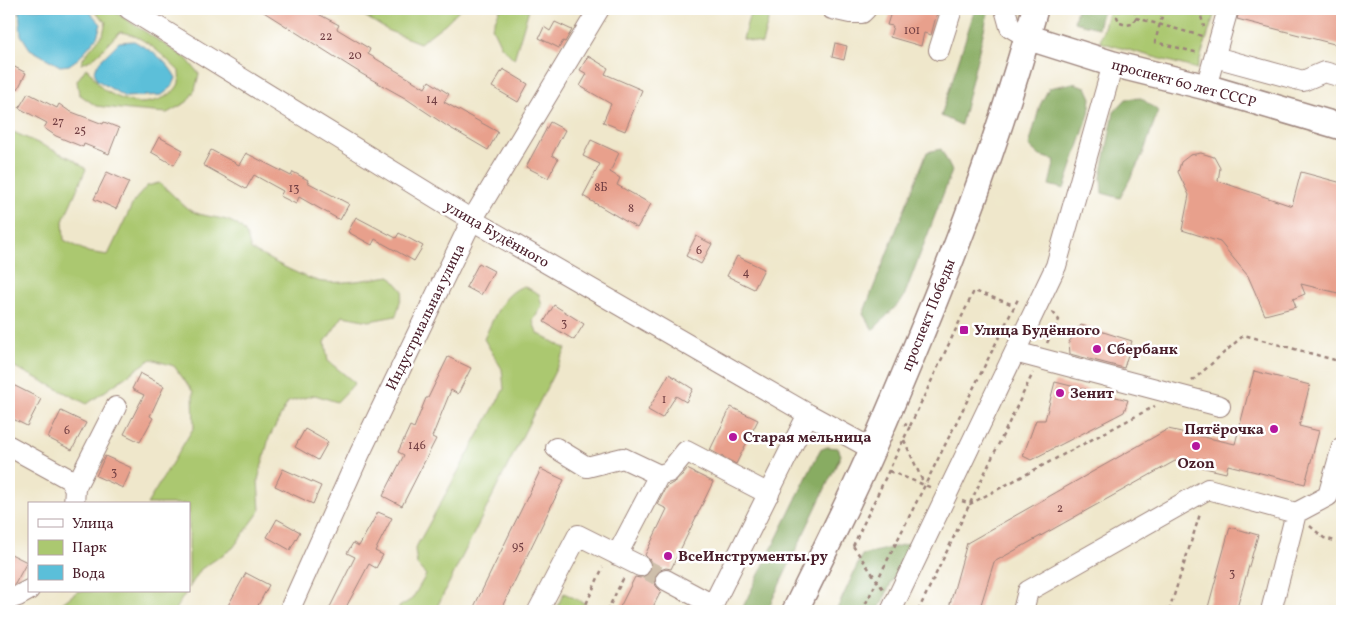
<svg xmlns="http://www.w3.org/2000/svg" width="1351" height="620" font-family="Vollkorn,serif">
<rect width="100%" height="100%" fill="#fff"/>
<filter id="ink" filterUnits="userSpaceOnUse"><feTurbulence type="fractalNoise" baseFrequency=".02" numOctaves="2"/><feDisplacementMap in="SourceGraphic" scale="10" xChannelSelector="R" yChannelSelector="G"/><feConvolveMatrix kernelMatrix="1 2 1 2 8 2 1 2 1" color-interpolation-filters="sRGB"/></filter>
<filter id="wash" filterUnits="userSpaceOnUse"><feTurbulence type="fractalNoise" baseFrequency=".0096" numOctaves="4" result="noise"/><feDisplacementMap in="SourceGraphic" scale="20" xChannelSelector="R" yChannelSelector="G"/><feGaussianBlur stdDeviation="1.12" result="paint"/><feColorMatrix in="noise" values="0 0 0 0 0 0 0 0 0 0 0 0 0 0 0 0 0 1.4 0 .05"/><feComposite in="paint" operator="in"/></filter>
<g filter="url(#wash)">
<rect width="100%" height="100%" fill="#efe7cb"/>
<path fill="#abc870" stroke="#7a744e" d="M91,9H110L187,59L199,74L195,90L187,102L167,113L129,110L96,106L79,94L77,81L86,68C94,74 97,86 106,91C116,97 128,102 139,103C153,103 174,97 179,83C180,79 179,75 179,71C162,55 144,35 120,32C107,43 98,59 81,64L84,57L103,34L106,22Z
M353,9H460L446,23L420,43L389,31Z
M500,9H529L514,59L501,46L492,27Z
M751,9H771L762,44L743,39Z
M1109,9H1208L1215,12L1197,69L1100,42Z
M9,130L73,159L86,169L63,221L64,240L88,252L108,255L134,201L147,186L159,183C170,191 178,201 188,209C205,220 227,214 242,229C247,233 249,244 251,250C268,258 306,280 323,282C345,284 369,279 390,276L403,291L396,316L369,321L343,316L325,342L328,361L355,383L337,402L315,395L288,402L269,438L258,480L260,511L233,548L201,569L189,588V504H147L194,427L193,392L174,366L151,359L87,404L9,364Z
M524,286L539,294L542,306L533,321L537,333L566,349L435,611H399V607L412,599L426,575L417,565L415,549L504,389L502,369L484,339C493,320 502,293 524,286Z
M78,591H187L174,611H55L57,607Z
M564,593L586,604L583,611H555Z"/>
<path fill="#88ac62" stroke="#696646" d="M975,9H989L961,125L941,116Z
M1077,9H1103L1098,28L1074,22Z
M1073,83L1086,87L1091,98L1089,114L1064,189L1049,185L1055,160L1040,156L1029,146L1040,105L1049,88Z
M1141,98L1158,111L1143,154L1120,198L1102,193L1101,177L1114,112L1126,99Z
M941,149L952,171L903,299L873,330L863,314L927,152Z
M827,447L838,448L841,455L767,611H741L820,450Z
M910,543L878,611H836L862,555Z"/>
<path fill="#5bbfd9" stroke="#526f82" d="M19,9H87L101,24L97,37L79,58L69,65L60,66L30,49L21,35Z
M134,41C152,51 167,60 176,78L172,87L162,95L125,97L97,80L94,71L100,61L119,42Z"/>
<g id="blocks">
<path fill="#e8a08c" d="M259,9H309L339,25L337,29L370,49L368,54L425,88L429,81L449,94L444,102L498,132L488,150L447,126L405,98L362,74Z
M892,9H938L931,35L924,33L921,46L890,37L893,26L887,25Z
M1240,9H1334L1342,11V46L1237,19Z
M555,22L572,30L565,42L563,41L559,48L539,38L544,27L550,31Z
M835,43L847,46L844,60L832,57Z
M588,56L608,68L605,74L642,90L625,131L603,122L611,104L580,86L587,74L580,70Z
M9,64L26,73L18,89L9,84Z
M503,69L528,84L518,102L492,87Z
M28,93L57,108L59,104L69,111L103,124L104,122L119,128L109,154L84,144L83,147L56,136L44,128L47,123L19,108Z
M550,122L565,130L552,155L558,159L548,178L526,167Z
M159,137L183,150L174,165L151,152Z
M591,140L619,153L610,172L620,178L617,185L651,204L637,228L583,196L600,164L583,156Z
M211,150L239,165L246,153L291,176L293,172L308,180L307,182L349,204L340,220L299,197L296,204L280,196L283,191L254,175L246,189L203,165Z
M1201,153L1214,157L1220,168L1218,181L1292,206L1301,172L1342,183V294L1301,284L1305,294L1293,299L1296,307L1265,315L1248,276L1220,242L1182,230L1189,195L1178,172L1181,162L1190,155Z
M107,172L129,182L116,209L94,199Z
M356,217L396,238L399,233L423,246L414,261L375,239L372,245L348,232Z
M696,236L712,244L701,264L686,256Z
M737,256L764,269L754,289L727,276Z
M479,263L494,271L481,295L466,287Z
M554,305L584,324L574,340L544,322Z
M1081,325L1132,341L1124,368L1070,354L1069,342Z
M448,357L471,368L458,394L451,390L432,437L436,439L402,506L383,496L404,455L398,452L410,426L414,428L426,398H428Z
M1254,371L1310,385L1299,426L1319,431L1305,484L1228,465L1226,473L1175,461L994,562L979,611H948L967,543L1168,429L1235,444Z
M140,373L164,386L150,416L153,418L140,442L124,434L144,395L132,389Z
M669,374L693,389L686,402L676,396L662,418L648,410Z
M1055,382L1128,400L1124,412L1031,460L1023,456L1036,420H1045Z
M9,383L41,399L27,426L9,417Z
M731,407L758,420L736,464L710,450Z
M61,411L86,423L72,450L48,438Z
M305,429L328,442L318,460L295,447Z
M105,456L132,468L123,488L96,476Z
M283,469L321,486L313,504L275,486Z
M541,469L564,480L500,611H472Z
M687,469L713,482L671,569L666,568L660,570L655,575L654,580L656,586L661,591L651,611H618L635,577L640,578L646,576L651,571L652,566L650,560L645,555L667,509L657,504L666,487L678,480Z
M378,512L392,518L375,551L383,555L376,568L369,564L344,611H328L355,557L347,553L353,543L359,546Z
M277,519L300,532L290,550L267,537Z
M1230,527L1258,535L1236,611H1207Z
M9,553L27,562L15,584L9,587Z
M246,573L269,585L255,611H225Z"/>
</g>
</g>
<g filter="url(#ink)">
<use href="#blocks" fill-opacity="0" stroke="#9c837b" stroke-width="1"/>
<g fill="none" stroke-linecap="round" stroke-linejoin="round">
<path stroke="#cebfab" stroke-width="20" stroke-dasharray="20 10" stroke-linecap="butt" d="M640,566L666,580"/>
<defs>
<path id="minor" d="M129,9L472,220L808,414L872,449
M832,9L850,13H862L866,9
M1005,9L1010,27L1027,37
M939,50L952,9
M1215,57L1303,81L1324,72L1342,77
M1206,87L1228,9
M1015,352L1220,406
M9,446L69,479L75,488L74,504
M556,448L587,467L623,458L659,475
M75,488L116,407
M617,555L659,475L669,472L686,451L769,494
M666,580L713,605
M9,599L18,596L29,590
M289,611L360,453L472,220L599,9
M538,611L578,535L640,566
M710,611L808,414
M891,611L1056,266L1113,64
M1023,611L1028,591L1208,489L1296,513L1328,496L1342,447
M1271,611L1296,513"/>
<path id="major" d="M1027,37L1113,64L1206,87L1342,127
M795,611C821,557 849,503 873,448C935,305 994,159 1035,9"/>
</defs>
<use href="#minor" stroke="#9c837b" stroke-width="22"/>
<use href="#major" stroke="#9c837b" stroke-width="28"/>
<path stroke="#9c837b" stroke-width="2.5" stroke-dasharray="4 4" stroke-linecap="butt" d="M1121,9L1119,11L1117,17L1120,23L1126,25L1132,24L1136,18L1135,12L1132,9
M1164,9L1155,42L1199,53
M1199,9L1204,27
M1136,18L1202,36
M1047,343L1059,320L1052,311
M1192,381L1244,335L1342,362
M910,426L974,291L1014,305
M904,440L924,484
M889,471L932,488
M962,501L970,504L1155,406
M1310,526L1324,538L1342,543
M853,546L910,426L904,424
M853,546L883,589
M583,611L603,567
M607,611L624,577
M862,611L1018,299H1021
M918,611L1033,373
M1164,611L1170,606
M1169,611L1200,514"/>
<use href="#minor" stroke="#fff" stroke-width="20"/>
<use href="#major" stroke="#fff" stroke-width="25"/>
</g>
</g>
<g fill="#b5179e" stroke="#fff" stroke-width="2">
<rect x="959" y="325" width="10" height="10" rx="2.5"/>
<circle cx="1097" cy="349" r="5"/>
<circle cx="1060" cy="393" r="5"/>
<circle cx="1274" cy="429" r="5"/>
<circle cx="733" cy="437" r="5"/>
<circle cx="1196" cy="446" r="5"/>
<circle cx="668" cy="556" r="5"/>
</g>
<g text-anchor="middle" stroke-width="5" stroke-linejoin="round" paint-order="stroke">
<g font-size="12" fill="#723f43">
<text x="912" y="34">101</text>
<text x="326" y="40">22</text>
<text x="355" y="59">20</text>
<text x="432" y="103">14</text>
<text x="58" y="125">27</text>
<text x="80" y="134">25</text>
<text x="601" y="191">8Б</text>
<text x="294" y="192">13</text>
<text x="631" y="212">8</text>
<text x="699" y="254">6</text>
<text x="746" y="276">4</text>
<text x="564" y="327">3</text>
<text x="664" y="403">1</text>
<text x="67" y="434">6</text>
<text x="417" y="449">146</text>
<text x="114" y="476">3</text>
<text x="1060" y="512">2</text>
<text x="518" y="550">95</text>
<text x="1232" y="577">3</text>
</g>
<g font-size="15" fill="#4a1f2b" stroke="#fff">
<text transform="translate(1184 83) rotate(15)" y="5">проспект 60 лет СССР</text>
<text transform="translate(497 234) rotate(30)" y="5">улица Будённого</text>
<text transform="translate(928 315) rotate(-68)" y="5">проспект Победы</text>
<text transform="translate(425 317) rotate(-64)" y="5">Индустриальная улица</text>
</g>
<g font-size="15" font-weight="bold" fill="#4a1f2b" stroke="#fff" text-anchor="start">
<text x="974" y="335">Улица Будённого</text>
<text x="1107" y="354">Сбербанк</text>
<text x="1070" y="398">Зенит</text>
<text x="1264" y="434" text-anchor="end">Пятёрочка</text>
<text x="743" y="442">Старая мельница</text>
<text x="1196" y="468" text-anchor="middle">Ozon</text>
<text x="678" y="561">ВсеИнструменты.ру</text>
</g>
</g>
<rect width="1351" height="620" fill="none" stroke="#fff" stroke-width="30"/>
<rect x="28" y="502" width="162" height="90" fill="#ffffff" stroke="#b7a5aa"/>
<rect x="38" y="519" width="25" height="8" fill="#ffffff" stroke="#b7a5aa"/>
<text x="72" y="528" font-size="15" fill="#4a1f2b">Улица</text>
<rect x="38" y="540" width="25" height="15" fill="#abc870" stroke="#b7a5aa"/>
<text x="72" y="552" font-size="15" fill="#4a1f2b">Парк</text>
<rect x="38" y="565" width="25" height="15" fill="#5bbfd9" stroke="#b7a5aa"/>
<text x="72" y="578" font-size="15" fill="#4a1f2b">Вода</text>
</svg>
